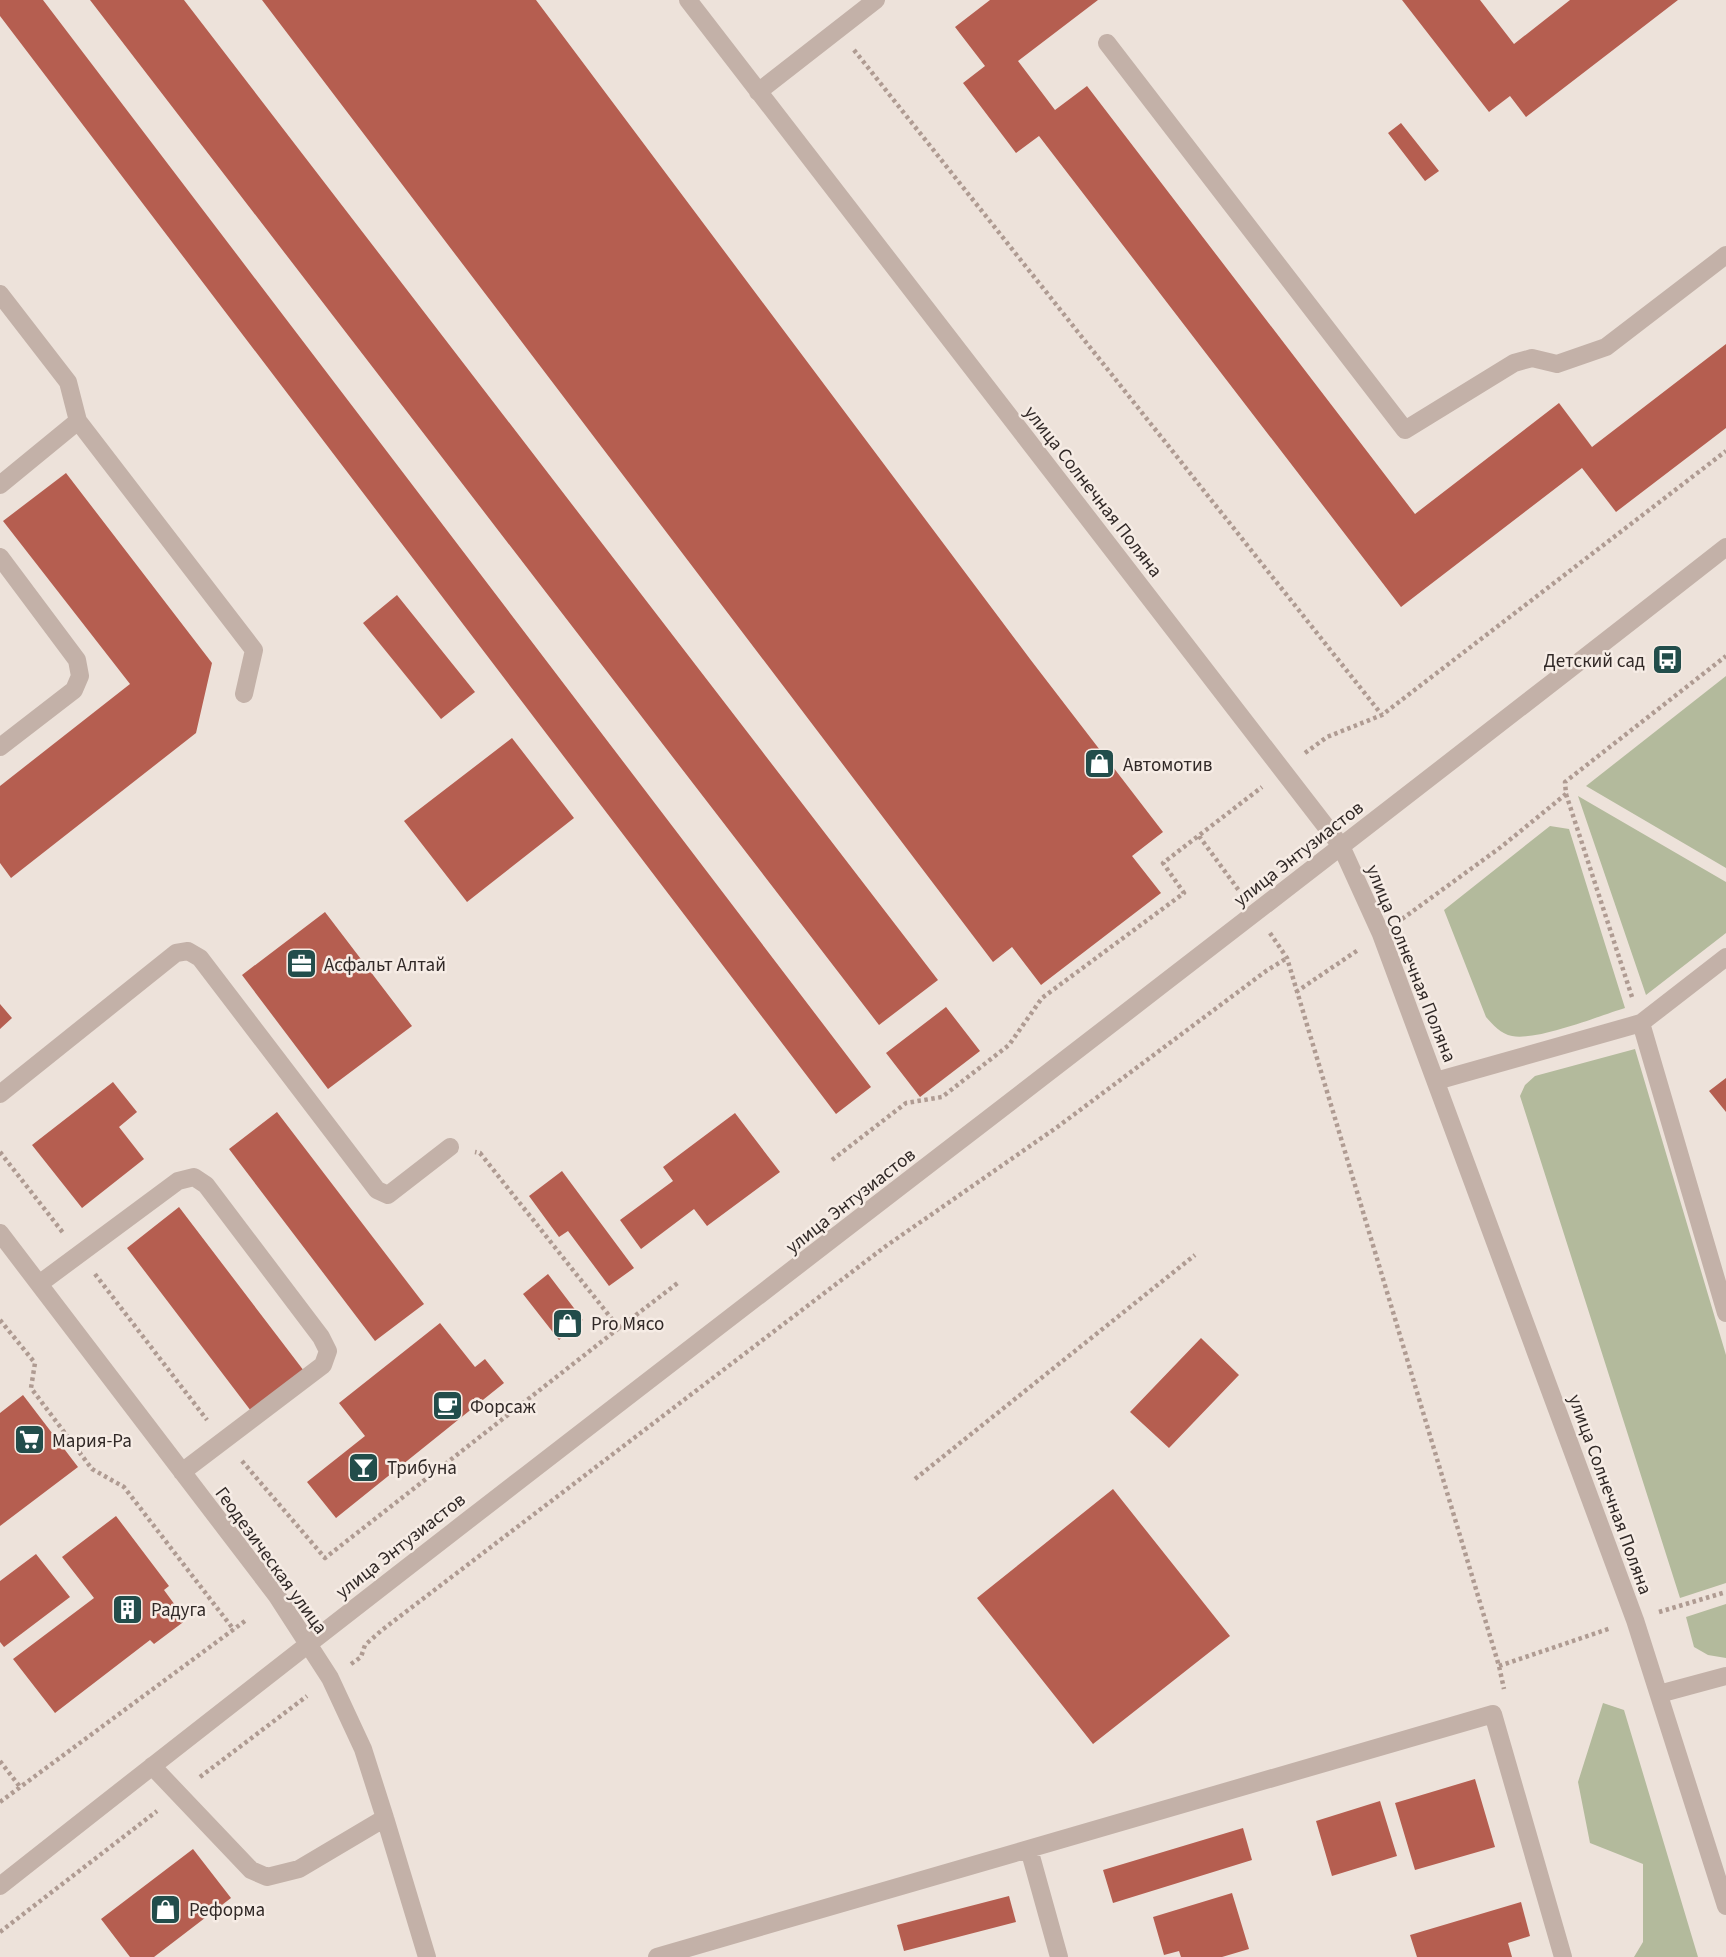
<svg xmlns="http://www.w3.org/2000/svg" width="1726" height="1957" font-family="'Source Sans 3',sans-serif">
<rect width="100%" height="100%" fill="#ede2da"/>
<path fill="#b3ba9c" d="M1726,676V868L1586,786Z
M1578,796L1726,882V933L1646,995Z
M1550,826L1569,829L1625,1008C1599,1016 1537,1041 1512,1036C1501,1034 1493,1025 1486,1017L1444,910Z
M1635,1049L1726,1355V1583L1680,1598L1520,1096L1525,1085L1535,1076Z
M1726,1604V1658L1708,1655L1694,1647L1686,1617Z
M1603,1703L1624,1710L1698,1957H1634L1643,1942V1864L1590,1843L1578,1782Z"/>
<path fill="#b55e50" d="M0,0H43L871,1087L836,1114L0,16Z
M90,0H184L938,980L879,1025Z
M262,0H536L1030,659L1163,832L1132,856L1161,893L1041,985L1012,947L993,962Z
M990,0H1098L1018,61L1055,110L1087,86L1415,514L1559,403L1592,447L1726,344V428L1616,512L1582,468L1401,607L1039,136L1016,153L963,83L985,66L955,27Z
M1402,0H1480L1514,44L1570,0H1678L1526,117L1510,96L1489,112Z
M1401,123L1439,171L1425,181L1388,133Z
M66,473L212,663L196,733L11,878L0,863V786L130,684L3,521Z
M397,595L475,692L441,719L363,623Z
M512,738L574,818L467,902L404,821Z
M325,912L412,1026L328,1089L242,975Z
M0,1004L12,1018L0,1029Z
M946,1007L980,1051L920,1097L886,1053Z
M1726,1078V1112L1709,1091Z
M113,1082L137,1112L119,1127L144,1159L82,1208L32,1145Z
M277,1112L424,1304L375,1341L229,1149Z
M735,1113L780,1172L707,1226L694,1209L641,1249L620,1220L673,1181L663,1167Z
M562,1171L634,1268L609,1286L568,1231L559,1237L529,1196Z
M179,1207L304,1371L251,1411L127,1248Z
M548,1274L583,1320L559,1340L523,1294Z
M440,1323L475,1367L485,1359L504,1383L336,1518L307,1482L365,1436L339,1403Z
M1201,1338L1239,1375L1169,1448L1130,1412Z
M23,1395L78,1467L0,1526V1413Z
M1113,1489L1230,1636L1093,1744L977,1598Z
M116,1516L169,1586L164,1590L186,1620L154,1644L150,1640L55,1713L13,1659L94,1598L62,1557Z
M36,1554L70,1597L4,1647L0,1642V1581Z
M1475,1779L1495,1847L1415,1870L1395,1803Z
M1380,1801L1397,1856L1332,1876L1316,1821Z
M1243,1828L1252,1860L1113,1903L1103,1870Z
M193,1849L231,1898L154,1957H130L101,1919Z
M1232,1893L1249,1949L1222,1957H1181L1179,1951L1164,1955L1153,1917Z
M1009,1896L1016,1922L904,1951L897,1925Z
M1521,1902L1530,1936L1508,1943L1512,1957H1417L1410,1935Z"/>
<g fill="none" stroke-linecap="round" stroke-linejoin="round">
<path stroke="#af9b92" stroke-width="4.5" stroke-dasharray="3.5 3.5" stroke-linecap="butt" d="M854,50L1382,715
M1305,753L1327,737L1382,715L1726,451
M1566,794L1632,997
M1199,836L1240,892
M1402,919L1501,847L1566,794L1565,782L1726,656
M1270,933L1287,958L1499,1666L1504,1689
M1296,992L1358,950
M0,1152L64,1234
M832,1160L906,1103L942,1097L1009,1045L1042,998L1184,893L1163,863L1262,787
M95,1274L207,1420
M0,1320L35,1363L31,1388L92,1469L124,1487L234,1630
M619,1328L679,1282
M242,1461L325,1558L619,1328L480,1153L475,1152
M915,1479L1195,1255
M1659,1612L1726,1592
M351,1664L361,1657L365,1645L382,1630L886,1246L1056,1128L1266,971L1287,958
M1499,1666L1611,1628
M0,1761L20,1787
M200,1777L307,1696
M0,1802L245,1621
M0,1932L157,1811"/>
<path stroke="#c3b1a8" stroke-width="18" d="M688,0L1341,846L1381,934L1635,1620L1726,1906
M1107,43L1405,430L1514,363L1532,358L1557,364L1606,347L1726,255
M758,92L876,0
M0,294L68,382L78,421
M0,485L78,421L254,650L244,694
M0,557L77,660L80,676L74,690L0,747
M1641,1023L1726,1313
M1436,1081L1641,1023L1726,957
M0,1094L176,953L188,951L200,958L377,1190L388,1195L450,1147
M0,1233L277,1596L330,1678L363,1749L385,1818L427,1957
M39,1284L178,1181L194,1177L206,1185L321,1337L328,1351L323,1365L182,1472
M1659,1694L1726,1676
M152,1766L251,1870L267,1877L299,1869L385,1818
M1029,1849L1059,1957
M0,1886C571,1435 1153,996 1726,547
M657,1957L1493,1714L1563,1957"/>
</g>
<defs>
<symbol id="bus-square" viewBox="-11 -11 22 22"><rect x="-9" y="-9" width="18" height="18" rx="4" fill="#224d4b" stroke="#f6ece5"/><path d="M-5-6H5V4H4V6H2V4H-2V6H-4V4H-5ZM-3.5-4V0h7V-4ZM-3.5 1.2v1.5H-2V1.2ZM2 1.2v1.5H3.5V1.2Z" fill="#fff"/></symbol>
<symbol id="shop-square" viewBox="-11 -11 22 22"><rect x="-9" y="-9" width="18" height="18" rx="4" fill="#224d4b" stroke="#f6ece5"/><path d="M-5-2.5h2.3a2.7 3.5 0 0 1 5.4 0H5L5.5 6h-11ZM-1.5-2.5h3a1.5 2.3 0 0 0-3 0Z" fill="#fff"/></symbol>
<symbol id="office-square" viewBox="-11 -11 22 22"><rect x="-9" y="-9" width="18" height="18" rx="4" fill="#224d4b" stroke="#f6ece5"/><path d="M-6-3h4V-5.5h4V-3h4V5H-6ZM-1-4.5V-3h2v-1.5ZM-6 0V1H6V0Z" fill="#fff"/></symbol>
<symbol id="cafe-square" viewBox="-11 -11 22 22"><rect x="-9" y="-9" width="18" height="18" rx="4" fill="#224d4b" stroke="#f6ece5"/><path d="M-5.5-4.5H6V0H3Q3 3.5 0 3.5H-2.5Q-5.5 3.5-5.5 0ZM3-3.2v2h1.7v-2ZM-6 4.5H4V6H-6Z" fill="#fff"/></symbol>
<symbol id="supermarket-square" viewBox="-11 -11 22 22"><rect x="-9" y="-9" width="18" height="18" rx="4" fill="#224d4b" stroke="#f6ece5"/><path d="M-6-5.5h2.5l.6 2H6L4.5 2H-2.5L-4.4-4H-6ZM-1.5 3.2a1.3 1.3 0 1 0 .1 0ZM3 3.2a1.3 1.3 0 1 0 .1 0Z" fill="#fff"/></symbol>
<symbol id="bar-square" viewBox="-11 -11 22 22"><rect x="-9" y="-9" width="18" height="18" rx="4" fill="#224d4b" stroke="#f6ece5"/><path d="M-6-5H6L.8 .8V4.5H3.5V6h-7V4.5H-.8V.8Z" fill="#fff"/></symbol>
<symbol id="building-square" viewBox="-11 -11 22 22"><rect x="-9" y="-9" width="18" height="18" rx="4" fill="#224d4b" stroke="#f6ece5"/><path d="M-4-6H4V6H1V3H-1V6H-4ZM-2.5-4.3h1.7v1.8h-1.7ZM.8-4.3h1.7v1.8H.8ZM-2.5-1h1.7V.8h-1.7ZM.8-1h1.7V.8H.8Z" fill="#fff"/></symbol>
</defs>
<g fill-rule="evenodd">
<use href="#bus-square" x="1650" y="642" width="35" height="35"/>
<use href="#shop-square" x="1082" y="746" width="35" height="35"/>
<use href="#office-square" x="284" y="946" width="35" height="35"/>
<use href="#shop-square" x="550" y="1306" width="35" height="35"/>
<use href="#cafe-square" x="430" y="1388" width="35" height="35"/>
<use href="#supermarket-square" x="12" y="1422" width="35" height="35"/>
<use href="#bar-square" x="346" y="1450" width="35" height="35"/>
<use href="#building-square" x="110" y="1592" width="35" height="35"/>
<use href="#shop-square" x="148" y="1892" width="35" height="35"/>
</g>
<g text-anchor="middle" stroke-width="5" stroke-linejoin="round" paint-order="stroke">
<g font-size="19" fill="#312927" stroke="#f6ece5">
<text transform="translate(1094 491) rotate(52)" y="7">улица Солнечная Поляна</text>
<text transform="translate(1298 853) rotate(-38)" y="7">улица Энтузиастов</text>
<text transform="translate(1412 963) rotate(68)" y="7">улица Солнечная Поляна</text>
<text transform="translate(850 1200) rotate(-38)" y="7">улица Энтузиастов</text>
<text transform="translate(1611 1494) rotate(70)" y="7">улица Солнечная Поляна</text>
<text transform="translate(400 1545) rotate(-38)" y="7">улица Энтузиастов</text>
<text transform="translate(272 1560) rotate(54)" y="7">Геодезическая улица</text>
</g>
<g font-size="19" fill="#312927" stroke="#f6ece5" text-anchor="start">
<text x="1645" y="667" text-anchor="end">Детский сад</text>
<text x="1123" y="771">Автомотив</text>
<text x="324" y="971">Асфальт Алтай</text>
<text x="591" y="1330">Pro Мясо</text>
<text x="470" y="1413">Форсаж</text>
<text x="52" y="1447">Мария-Ра</text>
<text x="387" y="1474">Трибуна</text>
<text x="151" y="1616">Радуга</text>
<text x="189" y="1916">Реформа</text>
</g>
</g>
</svg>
